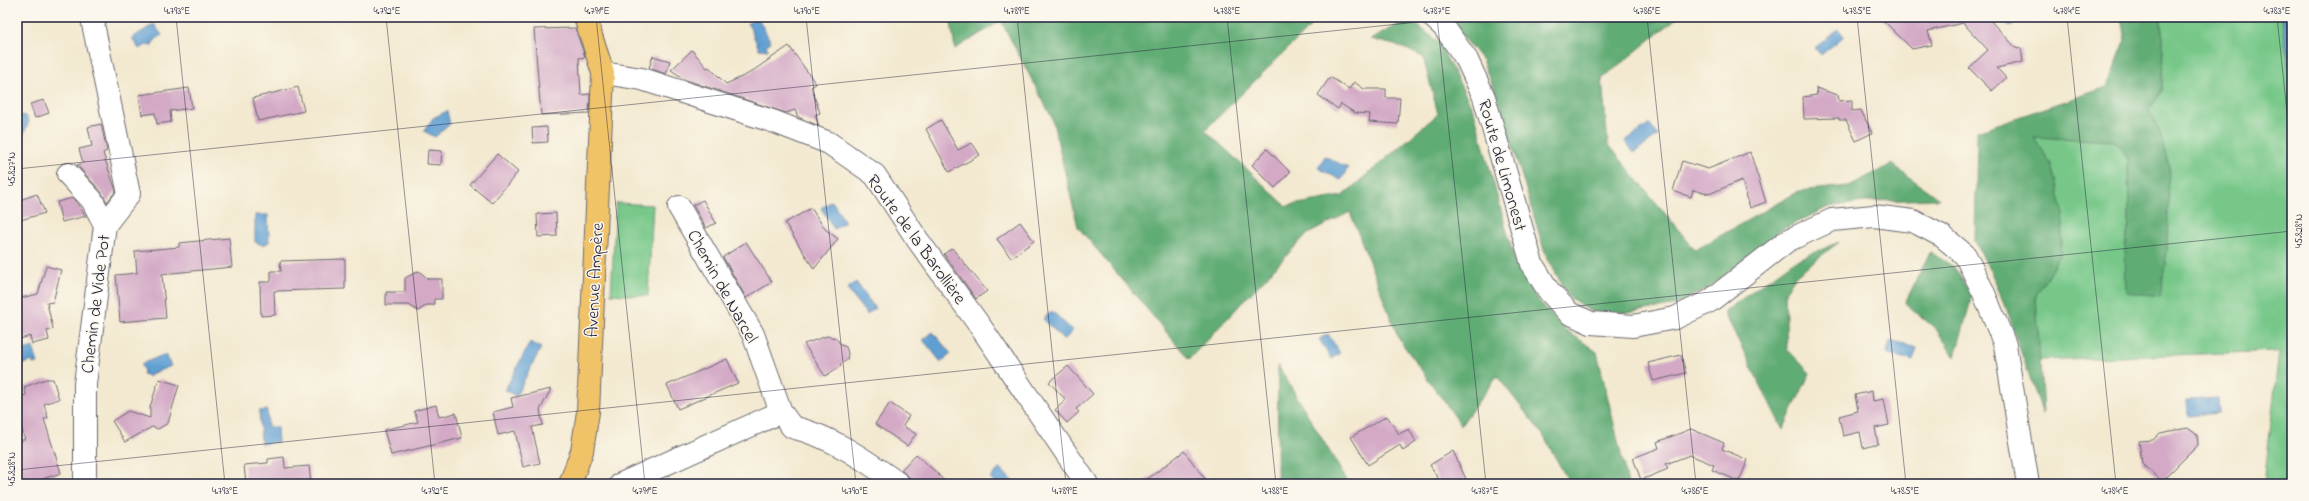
<svg xmlns="http://www.w3.org/2000/svg" width="2309" height="501" font-family="'Indie Flower',sans-serif">
<rect width="100%" height="100%" fill="#fbf7ec"/>
<filter id="ink" filterUnits="userSpaceOnUse"><feTurbulence type="fractalNoise" baseFrequency=".025" numOctaves="2"/><feDisplacementMap in="SourceGraphic" scale="8" xChannelSelector="R" yChannelSelector="G"/><feConvolveMatrix kernelMatrix="1 2 1 2 8 2 1 2 1" color-interpolation-filters="sRGB"/></filter>
<filter id="wash" filterUnits="userSpaceOnUse"><feTurbulence type="fractalNoise" baseFrequency=".012" numOctaves="4" result="noise"/><feDisplacementMap in="SourceGraphic" scale="16" xChannelSelector="R" yChannelSelector="G"/><feGaussianBlur stdDeviation="0.9" result="paint"/><feColorMatrix in="noise" values="0 0 0 0 0 0 0 0 0 0 0 0 0 0 0 0 0 1.4 0 .05"/><feComposite in="paint" operator="in"/></filter>
<g filter="url(#wash)">
<rect width="100%" height="100%" fill="#f3e9d0"/>
<path fill="#76c788" stroke="#4c7462" d="M2160,17H2282L2292,77V484H2264L2279,351L2039,360L2036,295L2060,254L2034,137L2115,140L2128,159L2129,223L2125,248L2159,130L2150,109L2162,91L2163,32Z
M616,203L653,205L648,296L611,294Z"/>
<path fill="#60ac74" stroke="#416758" d="M950,17H1320L1205,130L1286,206L1342,196L1438,114L1423,57L1402,47L1371,39L1410,19L1438,42L1474,111L1516,265L1536,298L1566,330L1597,352L1628,484H1570L1543,435L1497,376L1461,425L1399,339L1350,212L1306,235L1189,359L1078,227L1052,118L1001,21L955,49Z
M1447,17H1678L1602,79L1608,144L1695,250L1799,191L1849,186L1892,164L1939,199L1871,201L1828,207L1779,231L1709,288L1672,306L1627,313L1591,312L1568,296L1545,253L1500,104L1482,60Z
M2121,17H2160L2163,32L2162,91L2150,109L2159,130L2169,166L2167,252L2160,296L2126,292L2125,248L2129,223L2128,159L2115,141L2034,137L2051,164L2064,215L2060,254L2036,295L2043,414L1997,285L1975,241L1977,131L2107,87L2125,41Z
M1839,242L1796,275L1785,293L1787,349L1810,373L1783,430L1724,312L1792,262Z
M1930,252L1954,267L1972,296L1955,357L1936,329L1905,303Z
M1278,365L1349,484H1277Z"/>
<path fill="#5f9fd2" stroke="#406086" d="M1998,17H2018L2011,27Z
M2282,17H2292V77L2290,74Z
M758,18L771,42L766,45L768,50L759,49L748,23Z
M154,24L162,35L154,41L152,45H147L139,49L132,38Z
M1838,29L1844,36L1821,55L1815,48Z
M447,111L450,124L435,137L424,131L433,118Z
M20,115L26,116L29,122L24,133L17,140V118Z
M1650,124L1658,136L1634,153L1625,141Z
M1325,156L1348,168L1341,180L1318,168Z
M832,201L845,222L834,229L821,208Z
M255,215H268L269,242L263,245L255,242Z
M856,282L875,308L867,315L847,289Z
M1052,311L1073,331L1064,340L1043,319Z
M933,332L951,354L941,362L923,340Z
M1328,334L1340,353L1331,359L1319,339Z
M1890,341L1917,348L1913,361L1886,353Z
M530,342L541,348L516,396L505,390Z
M33,347L38,363L33,364L32,361L17,366V352Z
M166,354L171,366L151,374L150,377L143,374L144,372L141,364Z
M2218,398L2219,413L2188,416L2187,400Z
M267,410L268,427H277L278,442L261,444L259,411Z
M1000,468L1015,484H995L990,478Z"/>
<g id="blocks">
<path fill="#d3a9c6" d="M1880,17H1987L2017,49L2021,48L2023,62L1997,68L2006,78L1992,91L1969,68L1988,50L1963,23L1928,31L1932,45L1912,49Z
M575,28L585,57L579,58L581,95L590,94L589,113L541,115L534,29Z
M789,46L816,84L811,87L820,113L815,115L819,126L798,117L795,110L786,113L686,80L671,70L692,50L707,68L709,67L726,84L748,74Z
M653,56L670,61L666,74L649,68Z
M1330,77L1349,89L1354,82L1364,89H1386V98H1400L1398,124L1369,122L1370,114L1355,113L1341,104L1338,109L1318,95Z
M298,87L304,111L258,121L253,98Z
M189,88L192,108L170,111L171,122L157,124L155,113L142,115L139,95Z
M1816,88L1838,95L1839,101L1852,100V111L1861,110L1872,133L1856,141L1846,120H1839V118L1804,119L1803,97L1817,95Z
M44,100L49,113L35,118L30,104Z
M941,120L958,150L972,143L980,155L949,172L926,129Z
M101,124L107,151L103,153L116,191L107,202L101,192L77,165L83,163L79,149L92,146L88,127Z
M547,127L548,142L533,143L532,128Z
M1267,149L1290,172L1275,188L1252,165Z
M428,150L442,151L441,165L427,164Z
M1750,152L1766,202L1750,208L1742,180L1709,194L1693,190L1691,197L1673,191L1682,161L1708,169Z
M497,154L518,172L492,203L470,185Z
M37,194L45,213L17,221V201Z
M73,198L86,216L62,222L57,202Z
M703,200L716,223L706,228L693,205Z
M811,208L825,229L838,239L814,269L785,223Z
M556,213L557,236L538,237L537,214Z
M1020,222L1034,241L1011,258L997,239Z
M229,238L232,267L162,274L166,318L120,322L116,275L137,273L135,251L179,247V243Z
M746,242L772,282L746,298L723,257Z
M952,248L987,291L976,299L944,254Z
M345,259V289L274,291L275,315L261,316L260,282H271V271H281L280,261Z
M46,266L61,270L53,302L47,303L53,329L47,331L49,340L32,344L30,336L17,340V299L38,294Z
M419,271L428,279H442V299H434V305H427L418,311L409,305H386V292H405V278Z
M827,336L836,338L841,345L846,347L848,353L847,360L840,364L841,366L825,376L804,344Z
M1681,355L1686,373L1653,381L1648,363Z
M727,359L738,383L678,409L667,385Z
M1068,366L1093,394L1076,409L1079,412L1067,423L1055,410L1066,400L1049,382Z
M46,379H53L59,399L44,404L48,418L44,419L61,473L27,484H19L17,476V442L25,439L17,415V398L26,395L24,387Z
M159,379L179,385L168,423L158,429L152,427L125,442L112,421L128,411L150,418V407Z
M551,389L540,410L543,425L532,427L540,463L523,467L515,431L498,435L493,412L513,407L511,398Z
M1872,391L1873,401L1884,399L1889,425L1875,428L1878,444L1863,448L1860,432L1843,436L1839,416L1858,411L1855,395Z
M890,403L909,416L903,426L916,434L907,446L875,424Z
M436,405L439,417L456,413L462,438L391,455L384,430L418,422L414,411Z
M1387,416L1399,434L1409,429L1416,442L1403,451L1400,445L1368,465L1351,437Z
M2188,428L2197,435L2198,445L2162,481L2142,464L2139,441L2153,440L2160,433Z
M1691,429L1724,443L1722,449L1748,460L1739,481L1712,470L1714,465L1690,455L1666,464L1668,469L1641,480L1633,458L1659,448L1657,442Z
M1184,451L1209,484H1141L1175,458Z
M1453,451L1466,479L1457,484H1441L1430,465Z
M916,454L937,473L947,484H911L910,478L901,470Z
M284,457L285,468L309,466L311,484H246L244,465L268,463V459Z"/>
</g>
</g>
<g filter="url(#ink)">
<use href="#blocks" fill-opacity="0" stroke="#6b686f" stroke-width="1"/>
<g fill="none" stroke-linecap="round" stroke-linejoin="round">
<defs>
<path id="minor" d="M1433,17L1444,27L1467,60L1484,97L1532,264L1548,290L1569,313L1591,323L1633,326L1675,318L1710,301L1787,241L1832,220L1874,216L1913,221L1942,236L1965,255L1983,291L2005,345L2028,484
M603,73L642,79L775,122L829,143L875,175L917,239L980,326L1087,484
M68,174L92,200L105,225
M679,207L753,334L781,412L792,427C833,437 865,460 899,484
M85,484V384L105,225L129,194L93,24L96,17
M621,484L781,412"/>
<path id="major" d="M570,484L582,451L588,412L603,73L585,17"/>
</defs>
<use href="#minor" stroke="#6b686f" stroke-width="24"/>
<use href="#major" stroke="#6b686f" stroke-width="24"/>
<use href="#minor" stroke="#fff" stroke-width="22"/>
<use href="#major" stroke="#f0c369" stroke-width="22"/>
</g>
</g>
<path fill="none" stroke="#22223b" stroke-width="1" stroke-opacity="0.45" d="M176,17L225,484M386,17L435,484M596,17L645,484M806,17L856,484M1017,17L1066,484M1227,17L1276,484M1437,17L1486,484M1647,17L1696,484M1857,17L1906,484M2067,17L2116,484M2277,17L2292,160M17,169L1465,17M17,470L2292,231"/>
<g text-anchor="middle" stroke-width="3" stroke-linejoin="round" paint-order="stroke">
<g font-size="18" fill="#22223b" stroke="#fbf7ec">
<text transform="translate(1503 165) rotate(74)" y="6">Route de Limonest</text>
<text transform="translate(917 239) rotate(54)" y="6">Route de la Barollière</text>
<text transform="translate(594 280) rotate(-87)" y="6">Avenue Ampère</text>
<text transform="translate(723 286) rotate(61)" y="6">Chemin de Narcel</text>
<text transform="translate(95 304) rotate(-83)" y="6">Chemin de Vide Pot</text>
</g>
</g>
<rect width="2309" height="501" fill="none" stroke="#fbf7ec" stroke-width="44"/>
<rect x="22" y="22" width="2265" height="457" fill="none" stroke="#22223b" stroke-width="1.5"/>
<g font-size="10" text-anchor="middle" fill="#22223b">
<text x="177" y="14">4.793°E</text>
<text x="387" y="14">4.792°E</text>
<text x="597" y="14">4.791°E</text>
<text x="807" y="14">4.790°E</text>
<text x="1017" y="14">4.789°E</text>
<text x="1227" y="14">4.788°E</text>
<text x="1437" y="14">4.787°E</text>
<text x="1647" y="14">4.786°E</text>
<text x="1857" y="14">4.785°E</text>
<text x="2067" y="14">4.784°E</text>
<text x="2277" y="14">4.783°E</text>
<text transform="translate(11 169) rotate(-90)" y="4">45.827°N</text>
<text transform="translate(2298 231) rotate(-90)" y="4">45.828°N</text>
<text transform="translate(11 469) rotate(-90)" y="4">45.828°N</text>
<text x="225" y="494">4.793°E</text>
<text x="435" y="494">4.792°E</text>
<text x="645" y="494">4.791°E</text>
<text x="855" y="494">4.790°E</text>
<text x="1065" y="494">4.789°E</text>
<text x="1275" y="494">4.788°E</text>
<text x="1485" y="494">4.787°E</text>
<text x="1695" y="494">4.786°E</text>
<text x="1905" y="494">4.785°E</text>
<text x="2115" y="494">4.784°E</text>
</g>
</svg>
